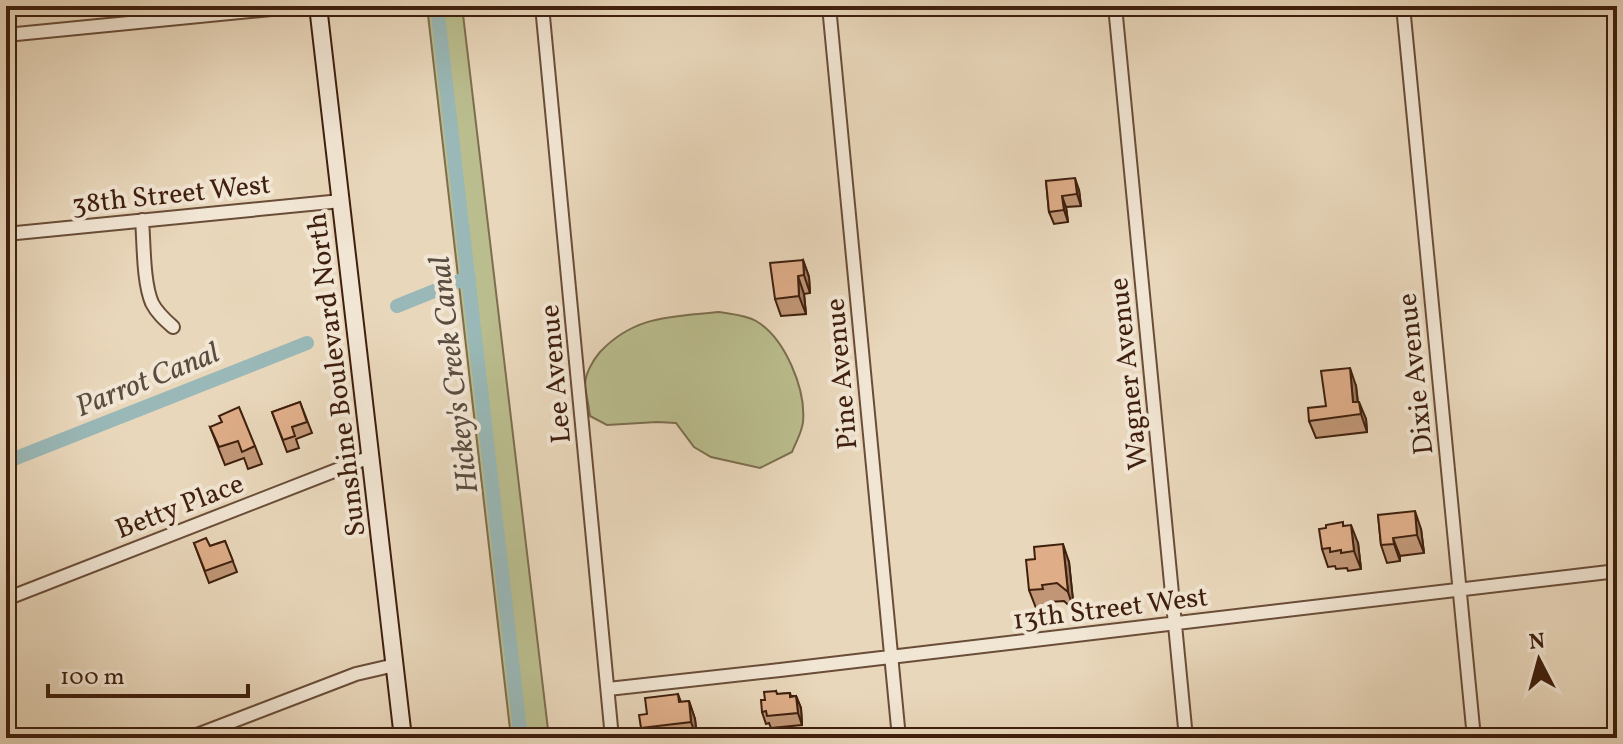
<svg xmlns="http://www.w3.org/2000/svg" width="1623" height="744" font-family="Vollkorn,serif">
<rect width="100%" height="100%" fill="#e9d7bb"/>
<filter id="stains"><feTurbulence type="fractalNoise" baseFrequency=".0025" numOctaves="4"/><feColorMatrix values="0 0 0 0 .2 0 0 0 0 .09 0 0 0 0 .02 0 0 0 .5 -.17"/></filter>
<radialGradient id="worn" r=".72"><stop offset=".6" stop-color="#630" stop-opacity="0"/><stop offset="1" stop-color="#630" stop-opacity=".3"/></radialGradient>
<path fill="#babd8e" stroke="#7c6e4e" stroke-width="2" d="M427,6H462L549,738H511Z
M719,312C730,314 746,315 756,321C785,338 806,389 803,422C802,432 796,442 792,452L760,468L711,457L694,447L676,423L657,422L607,425L590,416C589,406 586,395 585,385C585,374 593,360 600,352C635,315 672,317 719,312Z"/>
<g fill="none" stroke-linecap="round" stroke-linejoin="round">
<path stroke="#99b8b7" stroke-width="14" d="M437,6L521,738
M397,306L469,277
M6,462L307,343"/>
<defs>
<path id="street" d="M542,6L612,738
M829,6L899,738
M1115,6L1186,738
M1403,6L1474,738
M6,35L302,6
M142,220C144,243 143,282 152,303C157,313 165,320 173,327
M6,234L341,201
M6,599L370,457
M608,689L780,670L1617,571
M189,738L356,674L395,665"/>
<path id="secondary" d="M318,6L403,738"/>
</defs>
<use href="#street" stroke="#6a4d38" stroke-width="16"/>
<use href="#secondary" stroke="#3f1f0d" stroke-width="20"/>
<use href="#street" stroke="#f1e5d3" stroke-width="12"/>
<use href="#secondary" stroke="#f1e5d3" stroke-width="16"/>
</g>
<path fill="#c09676" stroke="#3f1f0d" stroke-width="2" d="M1046,181L1079,190L1081,206L1066,207L1068,222L1054,224L1049,212Z
M803,260L809,277L810,293L804,294L806,314L781,316L775,299Z
M1356,386L1358,402L1366,419L1367,432L1316,438L1309,421L1326,406Z
M300,402L312,433L296,439L299,448L287,452L272,412Z
M210,427L255,446L262,464L248,469L244,458L225,465Z
M1378,515L1421,529L1424,553L1400,556V561L1387,563L1381,545Z
M1344,526L1358,543L1361,569L1348,571L1347,568L1336,569L1335,566L1328,567L1322,549Z
M225,541L237,572L209,583L194,543L210,546Z
M1069,562L1074,610L1064,601L1049,602V606L1036,608L1029,590Z
M776,691L777,694L790,693L791,696H796L801,708L802,725L771,728L769,723L766,724L762,712L765,700Z
M678,694L681,702L689,701L695,719L697,738H644L641,728L647,714Z"/>
<path fill="#9c7a60" stroke="#3f1f0d" stroke-width="2" d="M1075,178L1079,190L1081,206L1077,194Z
M1062,196L1066,207L1068,222L1064,210Z
M803,260L809,277L810,293L804,275Z
M798,276L804,294L806,314L799,296Z
M1350,368L1356,386L1359,415L1353,402Z
M1359,402L1366,419L1367,432L1361,414Z
M1415,511L1421,529L1424,553L1417,535Z
M1351,525L1358,543L1361,569L1354,551Z
M1393,538L1400,556V561L1394,544Z
M1063,544L1069,562L1074,610L1068,592Z
M796,696L801,708L802,725L798,713Z
M689,701L695,719L697,738L691,722Z"/>
<path fill="#dfae89" stroke="#3f1f0d" stroke-width="2" d="M1075,178L1077,194L1062,196L1064,210L1049,212L1046,181Z
M803,260L804,275L798,276L799,296L775,299L770,263Z
M1350,368L1353,402H1359L1361,414L1309,421L1308,408L1326,406L1321,371Z
M300,402L307,422L292,427L295,436L283,440L272,412Z
M239,407L255,446L242,452L238,441L219,447L210,427L222,422L219,416Z
M1415,511L1417,535L1393,538L1394,544L1381,545L1378,515Z
M1343,522V526L1351,525L1354,551L1341,553V550L1330,552V548L1322,549L1319,529L1326,528V525Z
M206,538L210,546L225,541L233,561L205,571L194,543Z
M1063,544L1068,592L1057,583L1042,585L1043,589L1029,590L1026,560L1035,559L1034,547Z
M776,691L777,694L790,693V697L796,696L798,713L767,716L766,711L762,712L761,700H765L764,692Z
M678,694L679,702L689,701L691,722L641,728L639,715L647,714L645,698Z"/>
<g text-anchor="middle" stroke-width="8" stroke-linejoin="round" paint-order="stroke">
<g font-size="28" fill="#3f1f0d" stroke="#f1e5d3">
<text transform="translate(171 193) rotate(-6)" y="10">38th Street West</text>
<text transform="translate(554 374) rotate(-95)" y="10">Lee Avenue</text>
<text transform="translate(840 374) rotate(-95)" y="10">Pine Avenue</text>
<text transform="translate(1127 374) rotate(-96)" y="10">Wagner Avenue</text>
<text transform="translate(1414 374) rotate(-96)" y="10">Dixie Avenue</text>
<text transform="translate(335 375) rotate(-97)" y="10">Sunshine Boulevard North</text>
<text transform="translate(179 505) rotate(-21)" y="10">Betty Place</text>
<text transform="translate(1110 607) rotate(-7)" y="10">13th Street West</text>
</g>
<g font-size="30" font-style="italic" fill="#5a4d40" stroke="#f1e5d3">
<text transform="translate(453 375) rotate(-97)" y="10">Hickey's Creek Canal</text>
<text transform="translate(147 379) rotate(-22)" y="10">Parrot Canal</text>
</g>
</g>
<rect width="1623" height="744" fill="none" stroke="#e9d7bb" stroke-width="32"/>
<rect x="8" y="8" width="1607" height="728" fill="none" stroke="#3f1f0d" stroke-width="4"/>
<rect x="16" y="16" width="1591" height="712" fill="none" stroke="#3f1f0d" stroke-width="2"/>
<g transform="translate(1539 660) rotate(354)" stroke="#f1e5d3" stroke-width="6" paint-order="stroke">
<path d="M0-6L14 30L0 20L-14 30Z" fill="#3f1f0d"/>
<text y="-12" font-size="22" font-weight="bold" text-anchor="middle" fill="#3f1f0d">N</text>
</g>
<path d="M48 684v12h200v-12" fill="none" stroke="#3f1f0d" stroke-width="4"/>
<text x="60" y="684" font-size="24" fill="#3f1f0d" stroke="#f1e5d3" stroke-width="6" paint-order="stroke">100 m</text>
<rect width="100%" height="100%" filter="url(#stains)"/>
<rect width="100%" height="100%" fill="url(#worn)"/>
</svg>
